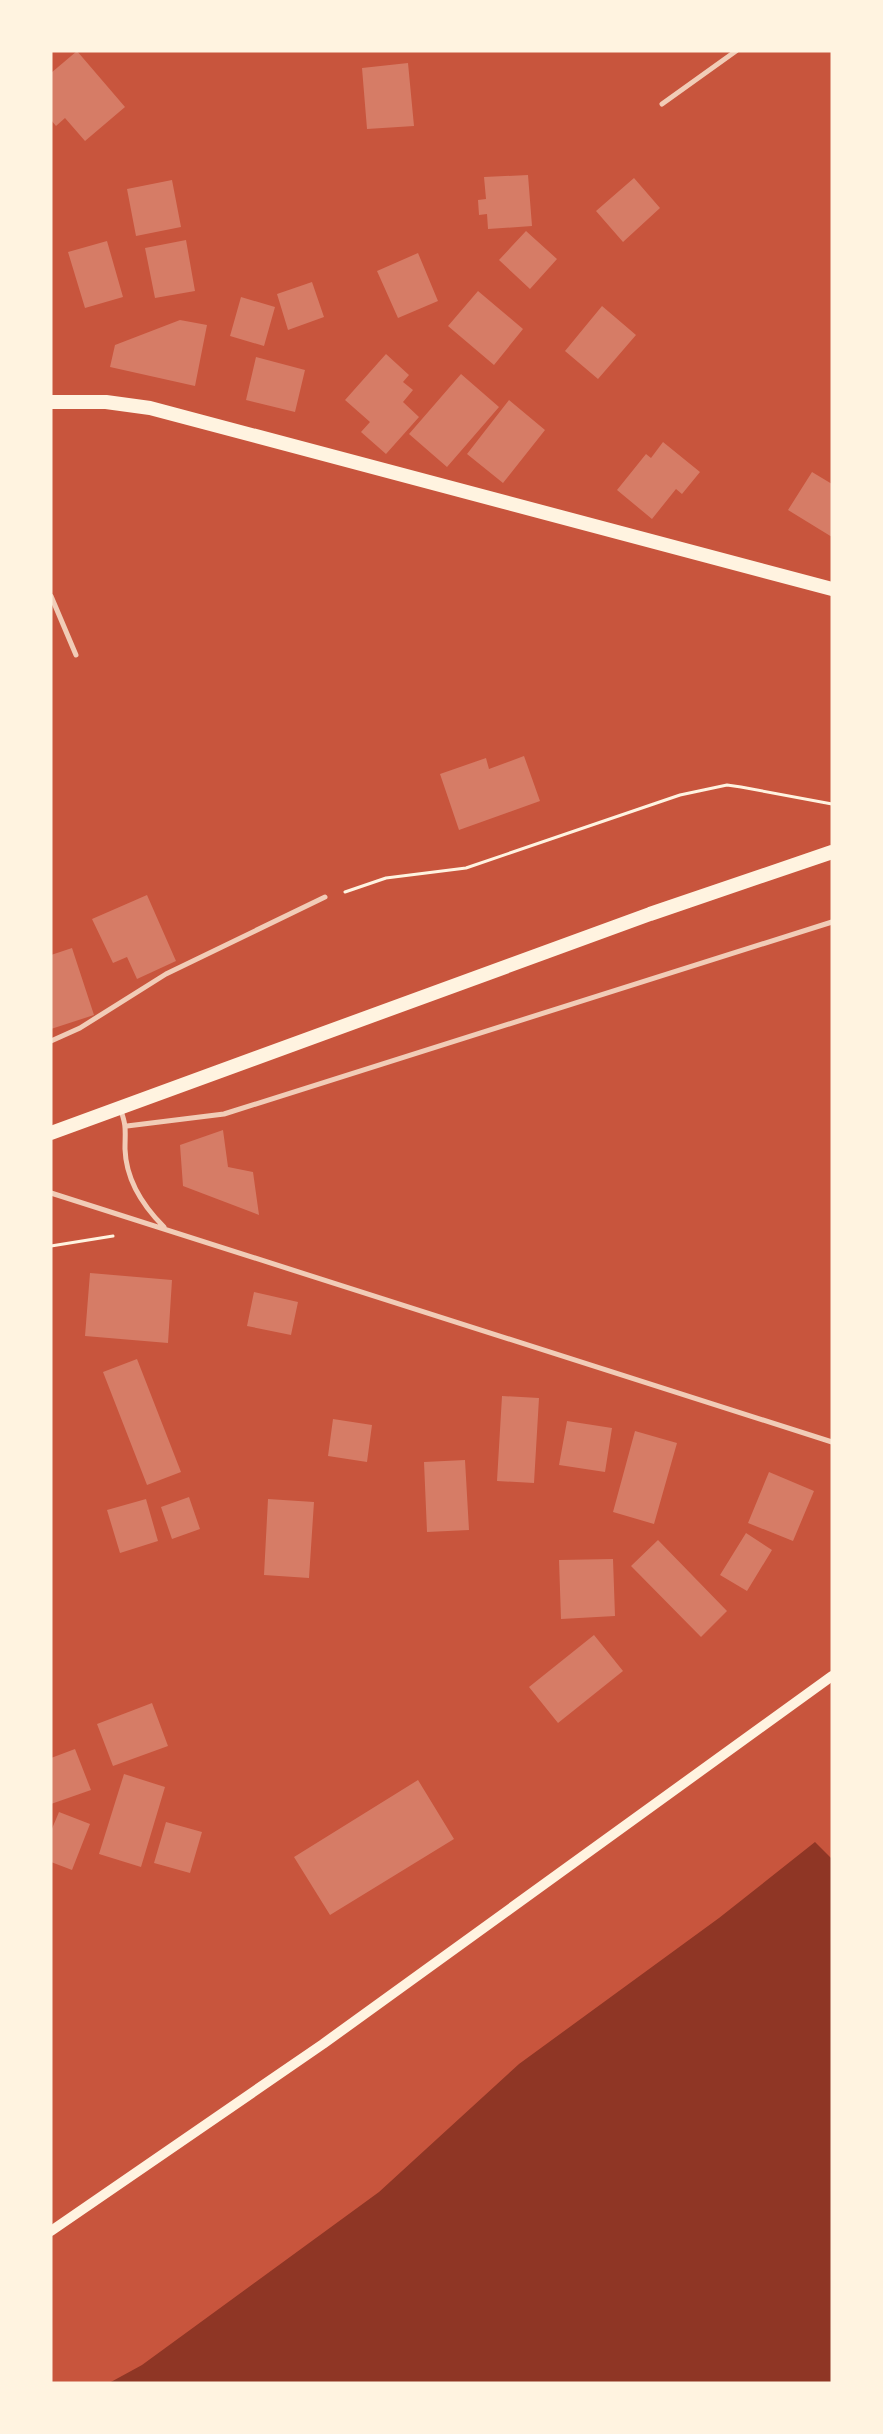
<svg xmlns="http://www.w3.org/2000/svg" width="883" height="2434" font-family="'Zilla Slab',serif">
<rect width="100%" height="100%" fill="#c8553d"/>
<path fill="#8f3625" d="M815,1842L832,1859V2383H109L142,2365L379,2192L519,2064L719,1918Z"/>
<path fill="#d67c66" d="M77,51L125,107L85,141L65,118L56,126L51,120V73Z
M408,63L414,126L367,129L362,68Z
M528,175L532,226L488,229L487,214L479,215L478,200L486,199L484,177Z
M634,178L660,208L623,242L596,211Z
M172,180L181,227L136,236L127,189Z
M526,231L557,259L530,289L499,260Z
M186,240L195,291L155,298L145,248Z
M107,241L123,297L85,308L68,252Z
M418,253L438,301L398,318L377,271Z
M312,282L324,317L288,330L277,294Z
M478,291L523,329L494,365L448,326Z
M241,297L275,307L264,346L230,336Z
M602,306L636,335L598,379L565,351Z
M180,320L207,325L195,386L110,367L115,345Z
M386,354L409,375L403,382L413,390L403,402L419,417L386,454L361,432L370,422L345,400Z
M256,357L305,370L295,412L246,400Z
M461,374L499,407L447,467L409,434Z
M509,400L545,430L503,483L467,454Z
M663,442L700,472L682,494L676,489L652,519L617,490L646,454L651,458Z
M812,472L832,484V537L788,510Z
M524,756L540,801L459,830L440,774L486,758L489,769Z
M147,895L176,961L137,979L127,957L113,963L92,919Z
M72,948L94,1015L51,1029V955Z
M223,1130L228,1167L253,1172L259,1215L183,1186L180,1145Z
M90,1273L172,1280L168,1343L85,1336Z
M254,1292L298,1302L291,1335L247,1326Z
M137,1359L181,1472L147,1485L103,1372Z
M502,1396L539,1398L534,1483L497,1481Z
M333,1419L372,1425L367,1462L328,1456Z
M567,1421L612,1428L605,1472L559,1465Z
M635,1431L677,1443L654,1524L613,1512Z
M465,1460L469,1530L427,1532L424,1462Z
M769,1472L814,1491L793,1541L748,1523Z
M189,1497L200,1529L172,1539L161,1507Z
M146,1499L158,1541L120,1553L107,1510Z
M268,1499L314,1502L309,1578L264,1575Z
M746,1533L772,1550L747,1591L720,1575Z
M658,1540L727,1611L701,1637L631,1566Z
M613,1559L615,1616L561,1619L559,1560Z
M594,1635L623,1671L558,1723L529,1687Z
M152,1703L168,1746L113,1766L97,1724Z
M75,1749L91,1790L51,1804V1758Z
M124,1774L165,1787L141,1867L99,1854Z
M418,1780L454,1839L330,1915L294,1857Z
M59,1812L90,1824L72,1870L51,1862V1831Z
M166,1822L202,1832L190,1873L154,1863Z"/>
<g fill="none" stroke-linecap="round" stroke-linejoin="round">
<path stroke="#fff3e0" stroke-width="3" d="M345,892L386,878L466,868L680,795L727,785L741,787L832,804
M51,1246L113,1236"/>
<path stroke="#f1ccb7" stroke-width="5" d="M662,104L736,51
M51,596L76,655
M51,1041L80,1028L166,974L325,897
M120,1108C127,1127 125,1130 125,1149C126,1180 143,1206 164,1227
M127,1126L224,1114L832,922
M51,1193L832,1442"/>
<path stroke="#fff3e0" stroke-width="10" d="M51,2231L323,2044L832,1676"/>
<path stroke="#fff3e0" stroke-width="14" d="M51,402H106L150,408L832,589
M51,1133L650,914L832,852"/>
</g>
<rect width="883" height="2434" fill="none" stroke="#fff3e0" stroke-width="105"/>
</svg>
